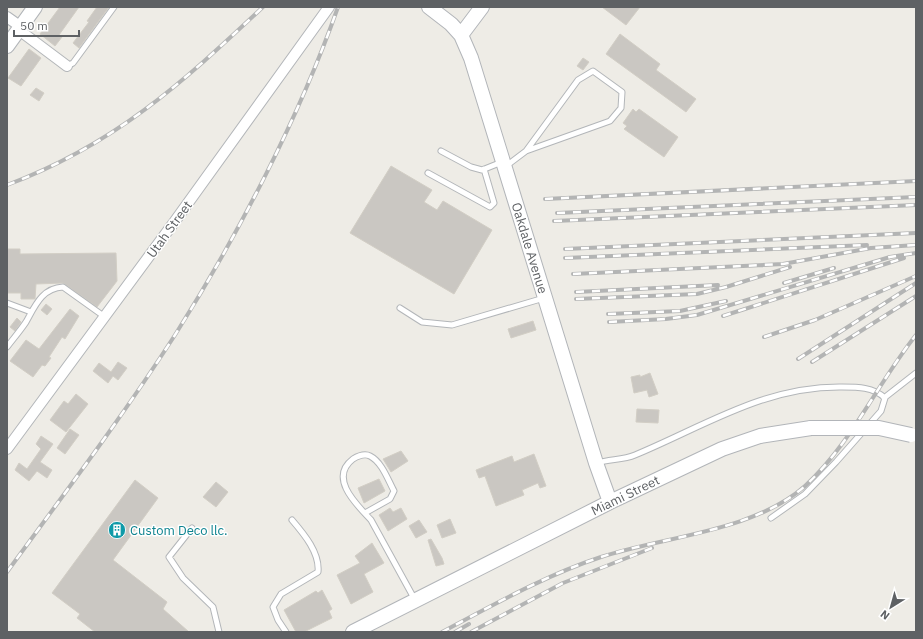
<svg xmlns="http://www.w3.org/2000/svg" width="923" height="639" font-family="'IBM Plex Sans',sans-serif">
<rect width="100%" height="100%" fill="#eeece6"/>
<path fill="#cac7c2" stroke="#d2cec5" d="M60,7H79L59,35L62,37L55,46L40,34Z
M97,7H109L79,48L73,43L89,22L87,21Z
M602,7H640L626,25Z
M620,34L660,64L656,70L696,99L686,112L606,54Z
M29,49L41,58L21,86L8,78Z
M583,58L589,62L583,70L577,66Z
M36,88L44,93L39,101L30,95Z
M633,109L636,112L639,109L678,137L664,157L624,129L627,126L623,123Z
M391,166L432,190L424,202L437,210L443,201L492,230L454,294L350,233Z
M7,249H20V254L116,253L117,281L97,307L63,283L36,284L35,299H21V293H7Z
M46,304L52,309L47,315L41,310Z
M70,309L79,316L65,339L62,337L49,357L51,358L45,366L42,365L33,377L10,361L26,340L39,349Z
M17,318L21,322L15,331L10,327Z
M533,321L536,330L511,338L508,329Z
M118,362L127,368L118,380L113,376L108,383L93,371L99,363L111,372Z
M650,373L658,394L649,397L647,390L634,393L631,377L640,375V377Z
M76,394L88,404L66,432L50,420L64,401L68,404Z
M637,409L659,410L658,423L636,422Z
M70,429L79,435L65,454L57,448Z
M41,436L53,444L40,462L52,470L47,478L37,471L29,481L15,470L19,463L27,469L41,449L36,444Z
M401,451L408,461L391,472L383,459Z
M534,454L546,486L540,488L538,483L522,490L524,495L496,506L485,476L479,478L476,470L512,456L514,462Z
M379,479L385,491L364,503L358,488Z
M135,480L158,498L113,560L167,602L163,609L189,632H95L77,618L80,614L52,593Z
M216,482L228,492L216,507L203,497Z
M390,508L393,512L401,508L407,519L388,531L379,515Z
M450,519L456,533L442,538L437,525Z
M419,520L427,532L416,538L409,526Z
M431,539L442,558L444,564L436,566L428,540Z
M372,543L384,563L364,574L373,592L351,604L337,575L360,563L355,556Z
M322,590L332,609L329,611L332,618L304,632H296L284,610L316,591L318,593Z"/>
<g fill="none" stroke-linecap="round" stroke-linejoin="round">
<defs>
<path id="lane" d="M67,66L73,63L114,7
M441,151L471,167L482,170L502,162
M506,166L526,151L578,80L593,71L622,92L621,108L610,121L526,151
M428,173L490,207L494,203L484,169
M7,303L31,312
M400,308L422,322L452,325L544,298
M7,347C13,339 20,331 26,322C35,306 42,288 63,287L105,317
M884,398L916,373
M597,463C610,459 623,460 635,455C705,426 764,386 842,387C858,387 873,387 885,398L881,411L836,462L805,494L771,518
M365,513L390,499L394,491C388,480 382,462 370,456C364,453 358,456 353,459C328,478 357,505 371,520L415,600
M192,528L169,557L183,578L213,607L219,632
M286,632L278,620L273,607L281,594L318,572C320,553 304,534 292,520"/>
<path id="street" d="M7,17L21,27
M19,30L67,66
M7,449L175,221L329,7"/>
<path id="secondary" d="M429,7L451,24L461,35L471,58L596,463L610,502
M461,35L482,7
M7,46L35,7
M353,632L610,502L722,449L760,436L811,428"/>
</defs>
<use href="#lane" stroke="#b3b6b9" stroke-width="7"/>
<use href="#street" stroke="#b3b6b9" stroke-width="12"/>
<use href="#secondary" stroke="#b2b5b9" stroke-width="16"/>
<use href="#lane" stroke="#fff" stroke-width="5"/>
<use href="#street" stroke="#fff" stroke-width="10"/>
<use href="#secondary" stroke="#fff" stroke-width="14"/>
<defs>
<path id="rail" d="M7,185C114,145 181,84 263,7
M545,199L916,181
M557,213L916,197
M554,221L916,205
M565,249L916,233
M565,258L867,245
M573,274L783,264L871,248L916,245
M784,283L834,268
M576,292L718,285
M576,299L697,294L726,287L790,267
M608,314L680,311L726,301
M723,316L904,258
M609,322L666,319L697,315L890,257L916,253
M764,337L815,320L916,276
M798,359L916,283
M812,362L916,296
M7,572C64,494 123,416 175,335C238,235 299,118 338,7
M442,632C493,605 546,575 601,557C665,536 753,532 805,486C851,444 877,384 916,335
M455,632L469,624
M471,632L563,583L652,548"/>
</defs>
<use href="#rail" stroke="#b3b4b4" stroke-width="4"/>
<use href="#rail" stroke="#fff" stroke-width="2.5" stroke-dasharray="8" stroke-linecap="butt"/>
<defs>
<path id="secondary-bridge" d="M811,428H879L911,435"/>
</defs>
<use href="#secondary-bridge" stroke="#b2b5b9" stroke-width="16" stroke-linecap="butt"/>
<use href="#secondary-bridge" stroke="#fff" stroke-width="14"/>
</g>
<defs>
<symbol id="building-disc" viewBox="-11 -11 22 22"><circle r="9.5" fill="#0f9aa8" stroke="#fff"/><path d="M-4-6H4V6H1V3H-1V6H-4ZM-2.5-4.3h1.7v1.8h-1.7ZM.8-4.3h1.7v1.8H.8ZM-2.5-1h1.7V.8h-1.7ZM.8-1h1.7V.8H.8Z" fill="#fff"/></symbol>
</defs>
<g fill-rule="evenodd">
<use href="#building-disc" x="107" y="520" width="20" height="20"/>
</g>
<g text-anchor="middle" stroke-width="3" stroke-linejoin="round" paint-order="stroke">
<g font-size="13" fill="#5e6164" stroke="#fff">
<text transform="translate(169 229) rotate(-54)" y="5">Utah Street</text>
<text transform="translate(530 248) rotate(73)" y="5">Oakdale Avenue</text>
<text transform="translate(625 495) rotate(-26)" y="5">Miami Street</text>
</g>
<g font-size="13" fill="#0d838f" stroke="#fff" text-anchor="start">
<text x="130" y="535">Custom Deco llc.</text>
</g>
</g>
<rect width="923" height="639" fill="none" stroke="#5e6164" stroke-width="16"/>
<g transform="translate(891 607) rotate(217)" stroke="#ffffff" stroke-width="3" paint-order="stroke">
<path d="M0-3L7 15L0 10L-7 15Z" fill="#5e6164"/>
<text y="-6" font-size="11" font-weight="bold" text-anchor="middle" fill="#5e6164">N</text>
</g>
<path d="M14 30v6h65v-6" fill="none" stroke="#5e6164" stroke-width="2"/>
<text x="20" y="30" font-size="12" fill="#5e6164" stroke="#ffffff" stroke-width="3" paint-order="stroke">50 m</text>
</svg>
